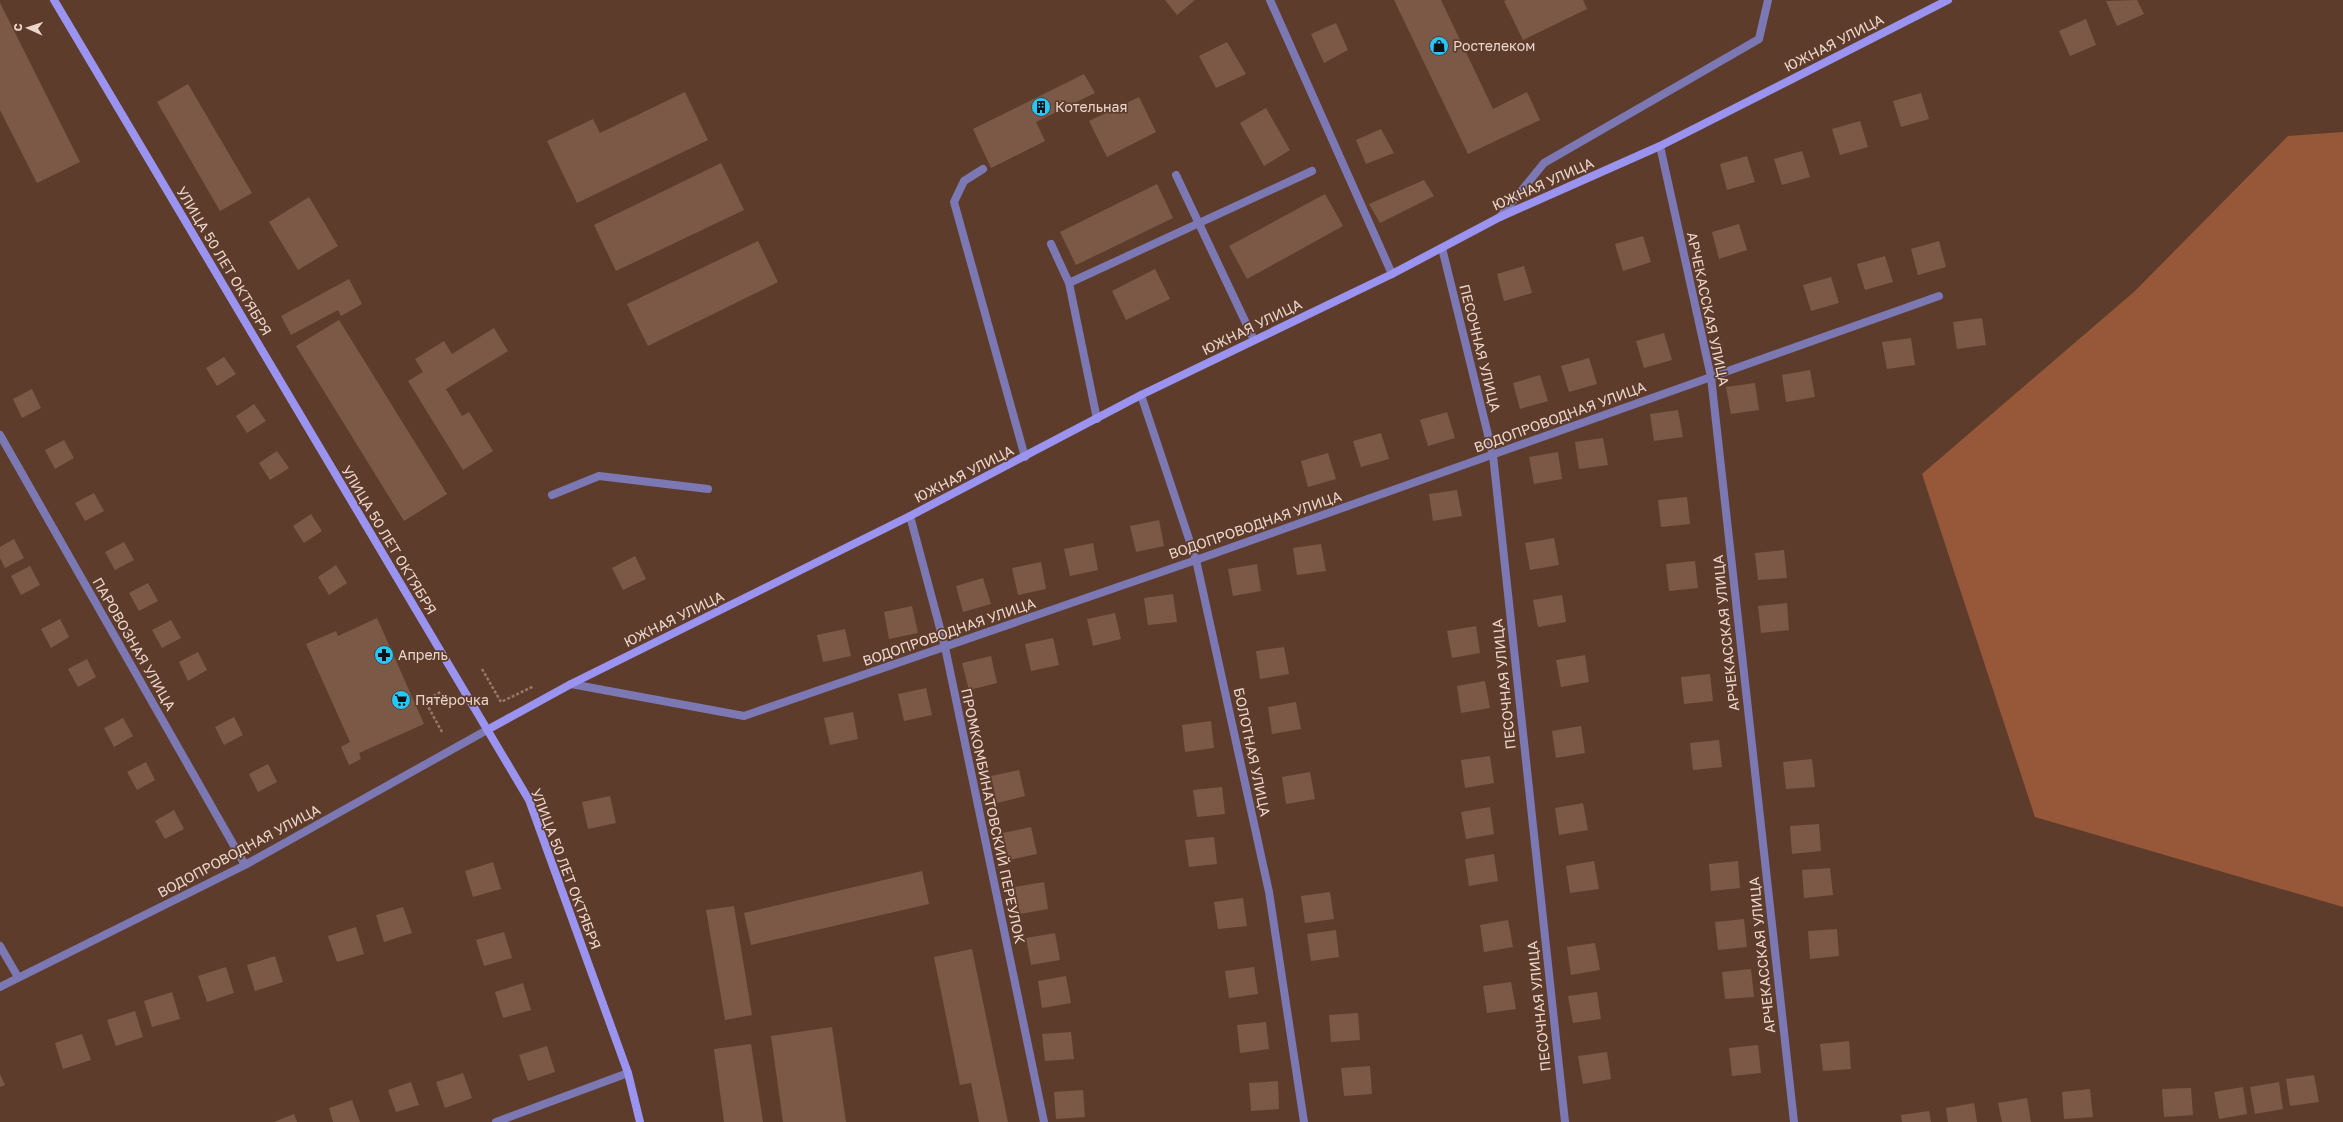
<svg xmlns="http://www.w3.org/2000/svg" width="2343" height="1122" font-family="'Golos Text',sans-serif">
<rect width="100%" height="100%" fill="#5e3c2c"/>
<path fill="#975839" d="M2343,132V907L2035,817L1922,474L2135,291L2288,136Z"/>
<path fill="#7c5847" d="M1165,0H1195L1177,15Z
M1394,0H1441L1493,109L1527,92L1540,120L1468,154Z
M1507,0H1583L1587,9L1523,40L1504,1Z
M2137,0L2144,14L2117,26L2106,1Z
M0,3L80,162L37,183L0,110Z
M2086,19L2096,45L2070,56L2059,31Z
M1336,23L1348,50L1324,63L1311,34Z
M1227,42L1246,74L1216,88L1199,56Z
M1084,74L1095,93L1036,122L1045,141L991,168L973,129Z
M188,84L252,193L220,211L157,102Z
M685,92L708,140L577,203L547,141L593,119L600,133Z
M1921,93L1929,119L1901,127L1893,101Z
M1139,97L1156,132L1107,157L1089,121Z
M1266,108L1290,150L1264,166L1240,123Z
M1860,121L1868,147L1840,155L1832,129Z
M1381,129L1394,153L1366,164L1356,140Z
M1802,151L1810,177L1782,185L1774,159Z
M1747,156L1755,182L1727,190L1720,164Z
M721,163L744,210L616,271L594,225Z
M1424,180L1434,196L1380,223L1369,204Z
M1157,184L1173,218L1076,265L1060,232Z
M1325,194L1343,226L1247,279L1229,246Z
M309,197L338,246L298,270L269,222Z
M1739,224L1747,250L1719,259L1712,232Z
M1643,236L1651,262L1623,271L1615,244Z
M758,241L778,282L648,346L627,304Z
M1939,241L1946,267L1918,275L1911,249Z
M1885,256L1893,282L1865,290L1857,264Z
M1524,266L1532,293L1504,301L1497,274Z
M1155,269L1170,299L1126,320L1112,291Z
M1831,277L1839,303L1811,311L1803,285Z
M349,279L362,304L341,316L338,310L291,335L281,316Z
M1982,318L1986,345L1957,349L1953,322Z
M339,320L447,494L404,521L296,346Z
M494,328L508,351L446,389L462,416L469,412L493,451L463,470L408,381L423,372L415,359L444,341L452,354Z
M1664,333L1672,360L1644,368L1636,341Z
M1911,338L1915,365L1887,369L1882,342Z
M224,357L236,374L217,386L206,368Z
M1589,358L1597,384L1569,392L1561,366Z
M1810,370L1815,397L1786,402L1782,375Z
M1540,375L1548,401L1520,409L1513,383Z
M1755,383L1759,410L1731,414L1726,387Z
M32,389L41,408L22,418L13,399Z
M254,404L266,421L247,433L236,416Z
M1678,410L1683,437L1654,441L1650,414Z
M1447,412L1455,438L1428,446L1420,420Z
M1381,433L1389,459L1361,467L1353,441Z
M1603,438L1608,465L1579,469L1575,442Z
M64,440L74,458L55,469L45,450Z
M277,451L289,468L270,480L259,463Z
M1558,452L1562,479L1534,484L1529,457Z
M1328,453L1336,479L1308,487L1301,461Z
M1457,490L1462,516L1433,521L1429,494Z
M94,493L104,511L85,521L75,503Z
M1687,497L1690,524L1661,527L1658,500Z
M311,514L322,531L304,543L293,526Z
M1159,520L1164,546L1136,552L1130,526Z
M1554,538L1559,565L1530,570L1525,543Z
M14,539L24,558L5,568L0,558V547Z
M124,542L134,560L115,570L105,552Z
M1093,543L1098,570L1070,576L1064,549Z
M1321,544L1326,571L1297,575L1293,548Z
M1784,550L1787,578L1758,580L1755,553Z
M635,556L646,579L623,590L612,568Z
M1695,561L1698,588L1669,591L1666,564Z
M1041,562L1046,589L1018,595L1012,568Z
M1257,564L1261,591L1233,596L1228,569Z
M336,565L347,583L329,595L318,577Z
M30,566L40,585L21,595L11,576Z
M983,578L991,604L963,612L956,586Z
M148,583L158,601L139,611L129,593Z
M1173,594L1177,622L1148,625L1144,598Z
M1562,595L1566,622L1538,627L1533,600Z
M1787,603L1789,630L1761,633L1758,606Z
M912,606L918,633L889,639L884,612Z
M1115,613L1121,639L1093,646L1087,619Z
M377,618L424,724L359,753L361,759L349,765L341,747L350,742L306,644L336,631L338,636Z
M60,619L69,637L51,648L41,629Z
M171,620L181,638L162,648L152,630Z
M1476,626L1480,653L1452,658L1447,631Z
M845,629L851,656L823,662L817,635Z
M1053,638L1059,665L1031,671L1025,644Z
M1284,647L1289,674L1260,679L1256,651Z
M198,652L207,670L188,681L179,662Z
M1585,655L1589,682L1561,687L1556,660Z
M991,656L997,683L969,690L962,663Z
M87,659L96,677L78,687L68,669Z
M1710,674L1713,701L1684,704L1681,677Z
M1485,681L1490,708L1461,713L1457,686Z
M926,688L932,715L904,721L898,694Z
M1296,702L1301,729L1272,734L1268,707Z
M853,712L858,739L830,745L824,718Z
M234,717L243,735L224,745L215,727Z
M123,718L133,736L114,747L104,728Z
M1211,721L1214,748L1185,752L1182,725Z
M1581,726L1585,753L1556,758L1552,731Z
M1719,740L1722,767L1693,770L1690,743Z
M1490,756L1494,783L1465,788L1461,760Z
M1812,759L1815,787L1786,789L1783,762Z
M146,762L155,780L137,790L127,772Z
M268,764L277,782L258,792L249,774Z
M1019,770L1025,796L997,803L991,776Z
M1310,772L1315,799L1286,804L1282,777Z
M1222,787L1225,814L1197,817L1193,790Z
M610,796L616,823L588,829L582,802Z
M1583,803L1588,830L1559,835L1555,808Z
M1490,807L1494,834L1466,839L1461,812Z
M174,810L184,829L165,839L155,821Z
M1819,824L1821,851L1792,854L1790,826Z
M1031,827L1037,854L1009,860L1003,833Z
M1214,837L1217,864L1189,867L1185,840Z
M1494,854L1498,881L1469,886L1465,859Z
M1594,861L1599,889L1570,893L1566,866Z
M1738,861L1740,888L1711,891L1709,864Z
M493,862L501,889L473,897L465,871Z
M1830,868L1833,895L1804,898L1802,870Z
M922,871L929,904L751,945L744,913Z
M1044,882L1048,909L1020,914L1015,887Z
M1330,892L1334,919L1305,923L1301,896Z
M1243,898L1247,926L1218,929L1214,902Z
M734,906L752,1015L725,1020L706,910Z
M403,907L412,933L384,942L376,915Z
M1744,919L1747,947L1718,950L1715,922Z
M1508,920L1513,947L1484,952L1480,925Z
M356,927L364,954L337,962L328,936Z
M1837,929L1839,956L1810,959L1808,931Z
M1336,930L1339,957L1311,961L1307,934Z
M504,932L512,958L484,966L476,940Z
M1055,933L1060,960L1031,965L1026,938Z
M1595,943L1600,970L1571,975L1567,947Z
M972,949L1008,1122H979L971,1083L960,1085L934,957Z
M275,956L283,982L255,991L247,965Z
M226,967L234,993L207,1002L198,976Z
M1254,967L1258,994L1229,998L1225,971Z
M1751,969L1754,997L1725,999L1722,972Z
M1066,976L1071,1003L1042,1008L1038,981Z
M1511,982L1516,1009L1487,1013L1483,986Z
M523,983L531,1010L503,1018L495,992Z
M172,992L180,1019L152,1027L144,1001Z
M1597,992L1601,1019L1573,1023L1568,996Z
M135,1011L143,1037L116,1046L107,1020Z
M1358,1013L1360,1040L1331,1042L1329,1015Z
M1266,1022L1269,1049L1240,1053L1237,1025Z
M832,1027L846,1122H783L771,1036Z
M1071,1032L1074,1059L1045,1061L1042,1034Z
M82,1034L91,1060L63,1069L55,1043Z
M1849,1041L1851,1069L1823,1071L1820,1044Z
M751,1044L763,1122H724L714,1049Z
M1758,1045L1761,1073L1732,1076L1729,1048Z
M547,1046L555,1072L528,1081L519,1055Z
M1607,1052L1611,1079L1583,1084L1578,1056Z
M1370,1066L1372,1094L1344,1096L1341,1068Z
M463,1073L472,1098L445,1108L436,1082Z
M0,1074L5,1085L0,1087Z
M2314,1075L2319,1102L2290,1106L2286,1079Z
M1278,1081L1279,1109L1251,1111L1249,1083Z
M411,1082L419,1105L396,1112L388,1090Z
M2279,1082L2283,1109L2255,1114L2250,1087Z
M2243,1087L2247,1114L2219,1119L2214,1092Z
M2191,1088L2193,1115L2164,1117L2162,1089Z
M2090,1089L2093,1117L2064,1119L2062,1092Z
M1083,1090L1085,1117L1056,1119L1054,1092Z
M2027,1098L2031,1122H2002L1998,1103Z
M352,1100L360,1122H333L329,1108Z
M1974,1103L1977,1122H1948L1946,1108Z
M1929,1111L1931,1122H1902L1901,1115Z
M294,1114L297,1122H274Z"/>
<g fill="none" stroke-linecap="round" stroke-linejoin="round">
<path stroke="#96796b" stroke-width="2.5" stroke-dasharray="3 2" stroke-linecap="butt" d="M482,669L501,702L534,686
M442,732L425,701L442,691"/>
<path stroke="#7c78b3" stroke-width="8" d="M1270,0L1392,274
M983,169L964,181L954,202L1025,457
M1176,175L1254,340
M1051,244L1069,283L1097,419
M1069,283L1312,171
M552,495L599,476L708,489"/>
<path stroke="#7c78b3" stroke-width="8" d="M1660,146L1711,377L1794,1122
M1500,217L1544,163L1759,39L1768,0
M1442,248L1493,455L1565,1122
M1141,395L1196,560L1269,892L1304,1122
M0,435L245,865
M910,516L945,647L1044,1122
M571,684L744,716L1196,560L1939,296
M0,946L18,977
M0,987L245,865L487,730
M496,1122L628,1073"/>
<path stroke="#9a93f0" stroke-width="8" d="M54,0L529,800L628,1073L640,1122
M487,730L571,684L910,516L1141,395L1392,274L1500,217L1660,146L1948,0"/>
</g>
<defs>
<symbol id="shop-disc" viewBox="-11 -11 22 22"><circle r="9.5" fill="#21c9fd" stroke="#5e3c2c"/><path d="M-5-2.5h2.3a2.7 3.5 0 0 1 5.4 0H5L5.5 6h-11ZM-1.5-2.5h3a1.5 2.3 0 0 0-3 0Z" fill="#111"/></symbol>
<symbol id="building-disc" viewBox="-11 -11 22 22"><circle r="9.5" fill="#21c9fd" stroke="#5e3c2c"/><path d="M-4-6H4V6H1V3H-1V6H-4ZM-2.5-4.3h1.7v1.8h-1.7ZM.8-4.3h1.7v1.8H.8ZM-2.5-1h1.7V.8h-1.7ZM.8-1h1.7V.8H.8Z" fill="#111"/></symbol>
<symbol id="pharmacy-disc" viewBox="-11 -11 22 22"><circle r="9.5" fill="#21c9fd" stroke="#5e3c2c"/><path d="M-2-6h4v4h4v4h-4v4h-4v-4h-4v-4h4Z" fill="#111"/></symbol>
<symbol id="supermarket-disc" viewBox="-11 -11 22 22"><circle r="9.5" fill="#21c9fd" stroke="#5e3c2c"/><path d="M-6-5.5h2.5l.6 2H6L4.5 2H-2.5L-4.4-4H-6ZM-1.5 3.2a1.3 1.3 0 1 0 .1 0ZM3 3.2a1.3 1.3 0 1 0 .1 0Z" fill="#111"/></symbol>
</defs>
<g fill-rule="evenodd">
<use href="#shop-disc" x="1428" y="35" width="22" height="22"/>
<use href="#building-disc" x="1030" y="96" width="22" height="22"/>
<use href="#pharmacy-disc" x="373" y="644" width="22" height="22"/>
<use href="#supermarket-disc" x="390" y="689" width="22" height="22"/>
</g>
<g text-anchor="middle" stroke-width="3.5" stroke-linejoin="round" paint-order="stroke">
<g font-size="14" fill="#ebd6cc" stroke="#5e3c2c">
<text transform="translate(1834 43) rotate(-27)" y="5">ЮЖНАЯ УЛИЦА</text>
<text transform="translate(1543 184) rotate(-24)" y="5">ЮЖНАЯ УЛИЦА</text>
<text transform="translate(224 261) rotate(59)" y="5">УЛИЦА 50 ЛЕТ ОКТЯБРЯ</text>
<text transform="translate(1708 309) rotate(78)" y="5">АРЧЕКАССКАЯ УЛИЦА</text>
<text transform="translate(1252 327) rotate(-26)" y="5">ЮЖНАЯ УЛИЦА</text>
<text transform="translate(1480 348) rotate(76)" y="5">ПЕСОЧНАЯ УЛИЦА</text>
<text transform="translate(1560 417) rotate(-20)" y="5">ВОДОПРОВОДНАЯ УЛИЦА</text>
<text transform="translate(964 474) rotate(-27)" y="5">ЮЖНАЯ УЛИЦА</text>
<text transform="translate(1255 525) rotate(-19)" y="5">ВОДОПРОВОДНАЯ УЛИЦА</text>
<text transform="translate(389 540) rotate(59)" y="5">УЛИЦА 50 ЛЕТ ОКТЯБРЯ</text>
<text transform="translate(674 619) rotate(-26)" y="5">ЮЖНАЯ УЛИЦА</text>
<text transform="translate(949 632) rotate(-19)" y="5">ВОДОПРОВОДНАЯ УЛИЦА</text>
<text transform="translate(1726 633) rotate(-96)" y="5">АРЧЕКАССКАЯ УЛИЦА</text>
<text transform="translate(134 644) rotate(60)" y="5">ПАРОВОЗНАЯ УЛИЦА</text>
<text transform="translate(1504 684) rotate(-96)" y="5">ПЕСОЧНАЯ УЛИЦА</text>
<text transform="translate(1252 752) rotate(78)" y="5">БОЛОТНАЯ УЛИЦА</text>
<text transform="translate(993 816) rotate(78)" y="5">ПРОМКОМБИНАТОВСКИЙ ПЕРЕУЛОК</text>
<text transform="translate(239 851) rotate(-28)" y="5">ВОДОПРОВОДНАЯ УЛИЦА</text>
<text transform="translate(566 869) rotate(69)" y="5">УЛИЦА 50 ЛЕТ ОКТЯБРЯ</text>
<text transform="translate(1762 955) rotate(-96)" y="5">АРЧЕКАССКАЯ УЛИЦА</text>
<text transform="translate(1539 1006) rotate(-96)" y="5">ПЕСОЧНАЯ УЛИЦА</text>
</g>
<g font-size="14" fill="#ebd6cc" stroke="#5e3c2c" text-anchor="start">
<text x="1453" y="51">Ростелеком</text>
<text x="1055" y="112">Котельная</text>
<text x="398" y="660">Апрель</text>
<text x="415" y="705">Пятёрочка</text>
</g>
</g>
<g transform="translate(28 28) rotate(273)" stroke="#5e3c2c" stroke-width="3" paint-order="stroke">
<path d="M0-3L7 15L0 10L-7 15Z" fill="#ebd6cc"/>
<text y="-6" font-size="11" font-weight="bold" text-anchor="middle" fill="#ebd6cc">С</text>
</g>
</svg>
